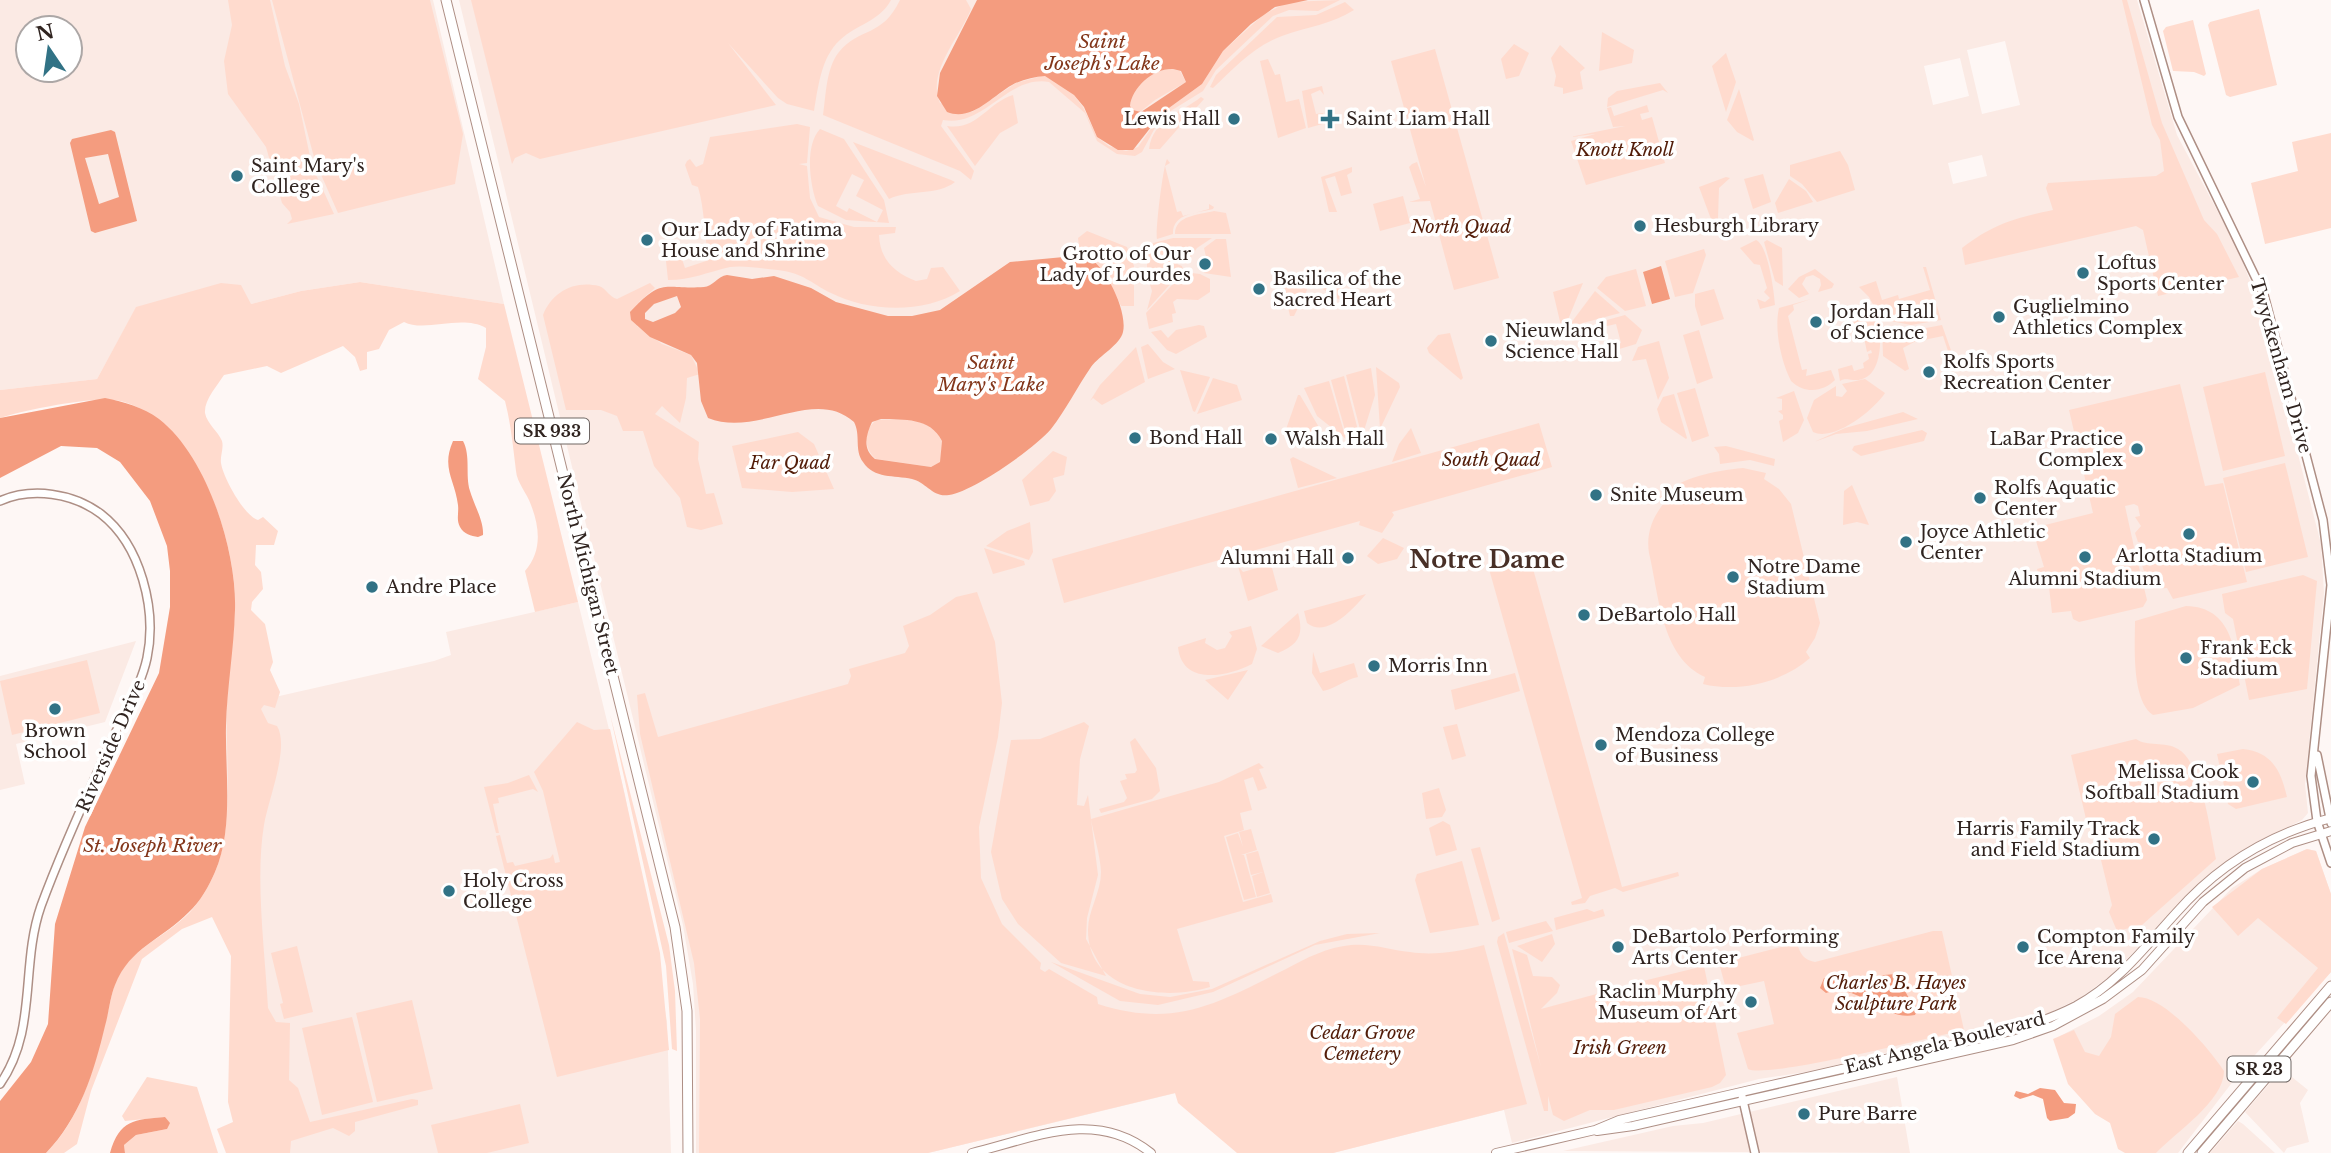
<svg xmlns="http://www.w3.org/2000/svg" width="2331" height="1153" font-family="'Libre Baskerville',serif">
<rect width="100%" height="100%" fill="#fef7f5"/>
<path fill="#fbeae4" fill-rule="evenodd" d="M0,0H433L504,304L360,282L301,291L251,304L136,308L97,379L0,390ZM28,28H70V70H28Z
M459,0H2137L2177,135L2237,248L2260,306L2321,544L2324,593L2305,784L2308,813L2302,820L2245,849L2212,872L2110,976L2080,998L2049,1013L1812,1071L1759,1079L1512,1143L1504,1110L1333,1153L1238,1078L928,1153H696V1030L693,984L683,925ZM2005,41L2020,105L1982,114L1967,50ZM1960,58L1969,96L1933,105L1924,66ZM1982,155L1987,176L1953,184L1948,163Z
M578,602L625,795L667,1021L671,1153H250L226,819V708L434,661L451,655L446,632Z
M136,641L105,722L16,744L25,784L0,790V676Z
M2307,849L2316,851L2331,894V972L2244,1067L2178,1153H2125L2121,1128L2063,1053L2060,1036L2099,1016L2133,992L2232,888L2262,869Z
M2282,1069L2308,1090L2300,1103L2309,1142L2287,1148L2284,1153L2245,1112Z
M1897,1077L1910,1153L1563,1151L1673,1126L1703,1123Z
M2238,1121L2243,1124L2275,1153H2210Z"/>
<path fill="#ffdbce" fill-rule="evenodd" d="M228,0H270L285,66L299,104L312,166L334,214L287,224L292,219L290,212L282,203L266,147L228,94L224,61L232,25Z
M272,0H430L463,134L455,184L338,213L315,161Z
M471,0H891C879,22 857,24 840,40C821,57 818,88 814,111L787,104L778,98L728,43L776,105L540,159L526,153L515,158L512,164Z
M900,0H966L971,9C961,36 926,72 940,103L972,112L1016,83L1045,75L1074,95L1083,107L1097,137L1109,146L1126,151L1138,147L1162,113L1202,84L1223,51L1263,15L1288,2L1340,0L1318,11L1289,10L1273,16L1216,70L1203,91L1169,112L1157,124L1142,152L1135,156L1117,154L1097,141L1085,113L1049,82C1007,75 984,128 943,120L941,126L974,171L971,180L960,171L823,115C826,95 826,68 839,52C859,27 882,38 900,0Z
M2122,0H2127L2162,123L2204,220L2217,234L2239,277L2158,296L2143,230L2136,226L1965,265L1962,248C1993,224 2015,218 2053,210L2046,188L2048,183L2156,176L2164,171L2160,140L2152,125Z
M1345,2L1354,10C1332,24 1307,27 1282,36C1254,46 1234,68 1213,88L1210,87L1216,75L1277,17L1316,15Z
M2259,9L2277,85L2230,97L2226,95L2208,25L2210,22Z
M2193,20L2206,74L2204,76L2194,72L2173,71L2163,31L2166,27Z
M1602,32L1634,50L1632,63L1599,71Z
M1514,44L1529,53L1519,76L1506,79L1501,59Z
M1560,45L1585,68L1580,72L1583,89L1563,94V88L1554,86L1556,76L1551,58Z
M1435,49L1499,278L1454,290L1430,201L1409,202L1420,199L1409,167L1412,164L1417,162L1426,187L1391,61Z
M1726,53L1736,82L1726,112L1712,66Z
M1268,59L1275,75L1280,74L1286,102L1299,99L1306,128L1278,138L1260,61Z
M1173,69L1180,71L1186,82L1155,100L1140,112L1133,110L1130,106C1132,87 1154,68 1173,69Z
M1660,83L1668,93L1663,90L1607,107L1608,98L1617,91Z
M1322,86L1324,95L1320,90L1311,94L1316,114L1323,113L1326,123L1308,128L1302,91Z
M1739,89L1754,140L1753,141L1737,132L1727,120Z
M1013,95L1018,123L1000,133L975,166L947,126C977,131 987,103 1013,95Z
M1201,97L1204,99L1160,149H1149C1153,119 1181,113 1201,97Z
M1647,105L1649,112L1640,114L1642,120L1652,117L1665,163L1586,185L1571,141L1595,134L1570,137L1625,126L1613,127L1607,108L1611,107L1614,116Z
M797,124L810,127L807,163L799,164L807,166L810,198L819,217L854,227H896L895,233L879,235C880,260 895,273 916,281L927,279L931,268L943,267L960,291C924,314 868,312 831,293C810,283 804,273 778,270C763,269 745,265 730,267C708,272 691,280 668,280L666,261L681,256L685,268L709,260C704,235 705,210 698,187L692,185L685,165L687,161L690,159L696,167L703,164L710,137Z
M820,129L844,139L884,200L889,223L846,220L818,206C810,187 804,146 820,129ZM852,174L864,180L856,196L883,210L877,222L849,208L847,212L836,206Z
M2331,133V228L2265,244L2251,183L2298,171L2292,142Z
M853,142L951,180L955,182C937,196 910,189 889,199Z
M1840,151L1848,165L1855,190L1817,202L1802,184L1790,176V165Z
M1167,159L1170,163L1165,166L1177,212L1181,211L1183,216L1209,209V204L1214,207L1213,209C1198,213 1172,213 1173,234L1157,239C1155,232 1163,166 1167,159Z
M1352,167V172L1347,175L1352,193L1341,196L1335,176L1325,179L1337,212H1329L1321,177Z
M1763,174L1771,202L1753,209L1744,179Z
M1726,177L1730,178L1719,188L1718,218L1711,219L1699,187Z
M1789,179L1806,191L1813,202L1778,213L1775,203Z
M1403,196L1410,223L1380,231L1373,204Z
M1214,211L1226,213L1231,234H1175C1175,215 1199,215 1214,211Z
M1087,231L1127,247L1134,266V306H1121C1115,291 1097,255 1080,255L1078,238Z
M1173,238H1212L1197,248L1186,264L1147,249L1149,244Z
M1216,239H1226L1231,277L1204,273L1208,266L1204,248Z
M1756,240C1768,245 1774,291 1775,305L1760,309L1757,299L1765,302L1770,298L1764,292L1767,288L1760,265L1754,264L1740,248Z
M1767,240L1782,248L1783,286L1775,281L1764,242Z
M1704,249L1706,255L1693,293L1675,297L1665,261Z
M1147,252L1182,266L1183,270L1147,310L1152,291L1147,275Z
M1923,267H1926L1941,320L1911,325L1881,319L1869,297L1859,287L1876,281L1882,300L1898,295L1899,299L1930,290Z
M1636,269L1646,306L1625,311L1597,288L1606,277Z
M1815,269L1834,284L1832,288L1818,292L1821,285L1820,279L1813,275L1806,277L1802,284L1809,294L1799,298L1788,289L1799,277Z
M1184,272L1200,274L1210,279V292L1198,300L1177,299L1173,302L1176,313L1172,314L1173,322L1149,329L1146,313Z
M1332,272C1343,276 1344,289 1347,300L1343,302L1318,286L1317,281L1324,273Z
M360,282L504,304L578,602L535,612L525,571C542,552 540,528 531,505C527,493 517,483 516,471C513,447 511,424 505,401L478,379L486,347V328C461,314 425,333 404,322L389,330L379,349L367,352V369L360,371L355,357L343,346L281,373L267,366L224,375C217,386 204,400 205,413C207,424 218,431 222,441C224,448 220,456 221,463C223,477 244,516 258,520L263,517L278,531L274,545H256L255,565L261,572L263,589L252,602L251,610L265,624L273,662L270,670L280,692L275,708L264,705L261,709L268,723L277,726C290,747 268,800 264,825C255,879 265,952 268,1008L276,1022L290,1023L289,1080L298,1088L310,1122L412,1099L418,1100V1105L355,1122V1131L349,1136L333,1128L291,1141L290,1153H226L217,1129L233,1122L228,1102L231,956L212,917L182,929L142,959L91,1091L77,1144L64,1153H46C82,1117 94,1068 106,1020C109,1009 111,995 115,984C130,947 164,939 190,912C200,901 209,886 215,872C235,825 225,755 227,704C227,672 234,641 235,609C237,540 197,424 124,402C100,394 26,410 0,418V390L97,379L136,307L221,283L241,285L251,304L301,291Z
M1296,282L1305,284L1307,290L1294,316H1290L1284,290L1289,283Z
M650,283L655,288L639,302L637,326L662,344L691,355L700,374L687,378L686,398L680,423L662,406L655,414L699,442L698,459L706,494L714,493L723,524L701,530L687,527L680,498L654,466L643,431H623L617,416L601,410H566L543,315C552,292 574,280 599,286C607,289 609,297 617,299Z
M1583,283L1565,327L1562,330L1553,292Z
M1714,289L1724,319L1701,326L1695,306V294Z
M1595,291L1620,313L1568,327Z
M1811,299L1793,305L1794,310L1788,316L1802,370L1807,369L1806,376L1831,370L1835,380C1825,390 1807,396 1791,381C1781,361 1774,330 1779,308Z
M1625,315L1642,330L1636,344L1606,353L1605,348L1621,343L1616,324L1598,328L1596,323Z
M1864,317L1879,323C1882,345 1881,382 1853,380C1848,380 1846,378 1840,381L1838,369L1852,365L1854,371L1864,368L1863,363L1869,359L1868,354L1872,353L1871,350L1867,352L1863,333L1855,330L1852,322L1854,319Z
M1199,325L1204,326L1207,337L1176,354L1167,350L1151,332L1161,330L1168,338L1176,330Z
M1942,325L1953,356L1950,357L1943,336L1914,342L1903,348L1909,369L1905,371L1883,356L1882,326L1915,330Z
M1699,330L1713,378L1697,384L1683,335Z
M1450,333L1463,378L1461,380L1429,353L1427,348L1438,335Z
M1659,341L1669,378L1658,400L1646,359L1632,361L1638,347Z
M1148,344L1163,362L1175,369L1148,379L1141,347Z
M1136,347L1145,382L1102,405L1093,398L1090,401L1100,385Z
M1376,367L1399,383L1400,387L1380,429Z
M1371,368L1375,395L1362,437L1346,375Z
M1180,370L1210,377L1195,412L1193,411Z
M2265,372L2285,456L2223,471L2203,387Z
M1344,376L1360,438L1355,443L1348,441L1331,380Z
M1213,378L1237,385L1242,400L1197,414Z
M1865,379L1885,393C1874,410 1834,442 1813,432L1807,418L1814,400L1836,386V396L1842,397L1847,391L1842,384Z
M1329,381L1346,439L1317,416L1304,388Z
M2180,384L2205,486L2223,483L2247,582L2173,599L2167,588L2153,589L2154,579L2147,577C2141,567 2140,555 2139,544L2144,543L2138,542L2135,533L2141,526L2135,517L2140,516L2138,506L2134,504L2125,506L2134,547L2131,558L2138,563L2147,600L2143,607L2079,622L2073,619L2071,611L2052,613L2049,587L2042,588L2037,569L2044,567L2036,541L2038,540L2036,532L2042,531L2041,526L2093,513L2069,410Z
M1695,388L1709,436L1692,442L1677,393Z
M1794,391L1804,420L1798,433L1783,442L1779,421L1783,419V415L1778,411L1782,410V399L1776,398Z
M1674,394L1687,438L1686,439L1661,422L1657,409L1663,397Z
M1298,395H1300L1330,446L1284,435Z
M1903,412L1918,419L1867,431L1836,434L1814,442L1845,428Z
M877,420C901,419 929,416 942,441L941,462L931,467L876,459C863,448 863,429 877,420Z
M1539,423L1552,467L1392,512L1394,515L1382,533L1359,525L1360,521L1064,603L1052,559Z
M1411,428L1421,453L1392,462L1399,444Z
M1922,430L1927,433L1924,441L1861,456L1852,450L1854,446Z
M798,432L814,444L834,489L792,492L742,488L732,446Z
M1726,446L1775,459L1774,466L1750,460L1720,464L1719,454L1714,447Z
M1053,451L1067,457L1064,475L1053,478L1056,491L1049,501L1030,506L1022,480Z
M1293,457L1337,478L1298,488L1290,459Z
M2285,463L2308,557L2246,572L2223,478Z
M1743,468L1766,473L1764,479L1779,489L1791,504L1820,623L1815,638L1806,652L1810,658C1783,682 1739,693 1703,684L1705,677C1661,657 1659,595 1649,553C1646,534 1652,518 1664,503L1659,498C1680,477 1714,471 1743,468Z
M1852,485L1869,525L1857,522L1843,525L1844,491Z
M1030,522L1033,552L1029,560L986,546L1007,531Z
M1383,538L1404,548L1397,559L1378,564L1367,556Z
M984,548L1024,561L1025,565L993,574Z
M1530,558L1622,887L1678,872L1679,876L1623,892L1615,888L1590,896L1585,903L1572,905L1571,902L1582,898L1489,569Z
M1271,564L1278,590L1248,601L1238,566L1243,572Z
M2303,575L2317,581L2307,689L2249,700L2233,619L2225,613L2222,594Z
M977,592L995,642L1002,703L998,737L979,827L981,878L1002,924L1041,963L1040,969L1045,972L1049,969L1097,997L1098,1004C1176,1029 1218,1003 1286,969C1306,958 1328,947 1351,945C1372,943 1390,950 1410,952C1435,956 1460,951 1484,945L1527,1104L1333,1153H1237L1178,1103L1175,1093L928,1153H699L700,1019L694,963L640,734L637,695L645,693L658,737L848,684L851,676L849,669L905,653L909,646L903,626L930,615L956,597Z
M1366,594C1354,608 1327,639 1307,623L1304,611Z
M2186,606C2232,607 2235,650 2240,685L2193,708L2153,715C2131,700 2135,645 2135,621Z
M1298,613C1304,635 1299,644 1278,653L1261,646Z
M1251,626L1257,649L1252,664C1227,677 1182,686 1178,647L1206,638L1205,643L1217,650L1225,648L1232,636L1229,632Z
M1313,652L1320,673L1354,663L1358,677C1344,680 1337,688 1323,691L1312,673Z
M87,660L100,713L12,735L0,681Z
M1248,670L1228,700L1205,680Z
M1515,673L1520,691L1455,710L1451,690Z
M610,714L669,945L675,991L677,1051L672,1049L666,966Z
M577,722L594,730L610,729L660,953L669,1050L557,1077L496,836L500,835L507,863L513,862L515,866L550,858L553,854L555,863L560,862L543,791L534,772Z
M1084,722L1089,726L1080,759L1077,805L1084,806L1088,795L1098,875L1087,918L1086,939L1106,976L1061,963L1018,924L1002,899L991,852L1011,740L1040,739Z
M1457,724L1466,756L1452,760L1443,727Z
M1135,738L1156,768L1160,791L1152,799L1101,813L1099,809L1124,802L1127,798L1120,781L1127,779L1125,774L1135,773L1137,770L1130,742Z
M2136,739C2147,747 2165,741 2178,749C2202,762 2210,832 2216,859L2142,925L2117,931L2109,912L2112,905L2091,819H2086L2071,755Z
M2243,749C2272,752 2281,771 2287,797L2236,809L2228,804L2217,754Z
M1259,763L1264,768L1259,769L1267,788L1258,791L1253,777L1244,780L1252,810L1240,813L1244,830L1224,836L1243,902L1271,894L1273,902L1177,929L1193,981L1209,982L1210,987C1165,1001 1088,993 1088,930C1088,910 1101,893 1101,872C1100,854 1094,837 1091,819L1219,782Z
M529,775L538,792L533,789L498,798L499,803L493,804L499,833H496L484,787L508,783Z
M1439,788L1446,810L1442,817L1426,819L1422,793Z
M1443,821L1450,825L1457,850L1436,856L1429,828Z
M1251,829L1257,850L1241,855H1244L1256,897L1244,900L1226,837L1238,833L1243,847L1239,832Z
M1480,847L1500,919L1492,922L1471,849Z
M2307,849L2316,851L2331,894V972L2286,1024L2277,1018L2318,968L2258,918L2238,936L2212,907L2262,869Z
M1258,851L1270,893L1257,897L1252,876L1263,872L1251,875L1246,854Z
M1462,861L1479,925L1430,933L1415,880L1417,874Z
M1587,909L1594,912L1603,909L1605,916L1556,930L1554,918Z
M1546,921L1553,931L1509,943L1506,932Z
M1933,931H1942L1964,1030C1932,1037 1767,1079 1748,1069L1737,1033L1774,1024L1764,981L1726,989L1719,963L1797,943C1800,954 1804,960 1815,962Z
M1380,933L1315,945L1213,992L1158,1005L1120,1001L1051,962L1140,994L1170,997L1212,989L1320,941L1347,934Z
M1504,933L1541,1067L1512,949L1527,955L1533,976L1552,977L1560,985L1557,993L1541,1009L1630,985L1637,987L1643,981L1704,966L1726,1075L1720,1083L1712,1087L1614,1110H1590L1564,1121L1553,1115L1548,1096V1111H1544L1497,942L1498,937Z
M1552,934L1555,944L1542,962L1517,946Z
M297,946L313,1012L284,1019L280,1004L283,1003L271,953Z
M2138,997C2165,997 2209,1048 2224,1071C2224,1101 2176,1132 2156,1153H2125L2118,1149L2110,1123L2095,1114L2068,1084L2053,1039L2074,1030L2085,1052L2099,1056L2111,1037L2115,1014Z
M412,1000L433,1089L377,1102L356,1013Z
M352,1017L373,1102L322,1115L302,1028Z
M147,1077L197,1087L218,1153H125L124,1145L136,1135L167,1129L165,1117L125,1121L122,1116Z
M520,1104L529,1143L487,1153H438L431,1125Z"/>
<path fill="#f49c7f" fill-rule="evenodd" d="M977,0H1308L1275,7L1251,24L1223,51L1202,84L1162,113L1133,150H1118L1097,137L1084,107L1074,95L1045,76C1034,77 1023,79 1012,85C992,96 972,122 947,112L937,96L940,73ZM1173,69L1181,71L1186,82L1141,112L1133,110L1130,106C1132,87 1154,68 1173,69Z
M111,130L115,132L137,221L95,233L91,231L70,143L72,139ZM108,154L119,197L99,204L85,158Z
M1085,255C1104,263 1128,310 1123,332C1120,345 1100,355 1091,367C1077,387 1066,410 1051,429C1035,448 974,491 949,495C933,498 926,482 912,479C894,475 874,479 863,462C854,450 861,435 854,422C814,386 758,438 708,418L701,401L697,363L691,355L650,337L631,320L630,312C664,276 662,290 704,287C712,287 718,276 727,275L752,279L774,276L811,288L836,302L888,316H912L940,310L1010,262ZM677,296L681,307L675,313L653,322L645,319V313L654,304ZM881,419C904,420 930,417 942,441L940,462L931,467L875,459C862,449 866,435 872,422Z
M1661,266L1670,299L1652,304L1643,272Z
M105,398C124,402 143,407 159,419C207,456 237,551 235,610C234,649 227,687 226,726C225,773 234,828 215,872C209,886 200,902 189,912C163,939 130,947 115,985C110,997 109,1012 105,1026C94,1072 80,1118 46,1153H0V1101L31,1062L48,1024L55,924L85,827L159,673L170,607V571L167,546L150,501L120,462L97,448L61,446L0,478V418Z
M453,441H463C471,456 465,475 470,491C474,505 484,521 483,535L478,537C471,536 464,534 460,527C456,519 459,513 458,505C455,480 441,468 453,441Z
M1896,974L1912,1004L1918,1008L1915,1015C1883,1022 1858,981 1826,993L1820,988L1824,978L1844,977L1866,985L1884,975Z
M2040,1088L2055,1090L2064,1103L2076,1104L2075,1113L2068,1118L2050,1121L2047,1118L2043,1099L2033,1095L2020,1099L2014,1096L2016,1091L2028,1094Z
M165,1117L170,1123L167,1129L136,1135L124,1145L125,1153H110C120,1119 134,1120 165,1117Z"/>
<g fill="none" stroke-linecap="round" stroke-linejoin="round">
<defs>
<path id="tertiary" d="M2144,0L2178,117L2264,295L2323,520L2331,585L2311,776L2317,821L2331,863
M0,501C32,487 73,493 101,514C141,545 157,610 147,658C141,686 125,710 114,736C88,792 62,849 41,906C20,966 38,1030 0,1084
M2317,755L2331,823
M1742,1096L1755,1153"/>
<path id="secondary" d="M1597,1131L1633,1126L2013,1040L2053,1026L2103,999L2142,970L2203,902L2245,868L2292,843L2331,831
M972,1153C1034,1138 1095,1108 1151,1153
M1496,1153L1595,1130L1619,1120C1712,1099 1805,1077 1898,1056C1958,1043 2021,1034 2076,1006C2118,983 2144,948 2176,913C2218,865 2269,834 2331,818"/>
<path id="primary" d="M446,0L675,927L687,1011L688,1153
M2188,1153L2331,986
M2202,1153L2331,1002"/>
</defs>
<use href="#tertiary" stroke="#ae8f85" stroke-width="10"/>
<use href="#secondary" stroke="#ae8f85" stroke-width="10"/>
<use href="#primary" stroke="#ae8f85" stroke-width="11"/>
<use href="#tertiary" stroke="#fff" stroke-width="7"/>
<use href="#secondary" stroke="#fff" stroke-width="8"/>
<use href="#primary" stroke="#fff" stroke-width="9"/>
</g>
<g fill="#317285" stroke="#fff" stroke-width="2.5">
<circle cx="1234" cy="119" r="7"/>
<path d="M1326.5 108.5h7v7h7v7h-7v7h-7v-7h-7v-7h7z"/>
<circle cx="237" cy="176" r="7"/>
<circle cx="1640" cy="226" r="7"/>
<circle cx="647" cy="240" r="7"/>
<circle cx="1205" cy="264" r="7"/>
<circle cx="2083" cy="273" r="7"/>
<circle cx="1259" cy="289" r="7"/>
<circle cx="1999" cy="317" r="7"/>
<circle cx="1816" cy="322" r="7"/>
<circle cx="1491" cy="341" r="7"/>
<circle cx="1929" cy="372" r="7"/>
<circle cx="1135" cy="438" r="7"/>
<circle cx="1271" cy="439" r="7"/>
<circle cx="2137" cy="449" r="7"/>
<circle cx="1596" cy="495" r="7"/>
<circle cx="1980" cy="498" r="7"/>
<circle cx="2189" cy="534" r="7"/>
<circle cx="1906" cy="542" r="7"/>
<circle cx="2085" cy="557" r="7"/>
<circle cx="1348" cy="558" r="7"/>
<circle cx="1733" cy="577" r="7"/>
<circle cx="372" cy="587" r="7"/>
<circle cx="1584" cy="615" r="7"/>
<circle cx="2186" cy="658" r="7"/>
<circle cx="1374" cy="666" r="7"/>
<circle cx="55" cy="709" r="7"/>
<circle cx="1601" cy="745" r="7"/>
<circle cx="2253" cy="782" r="7"/>
<circle cx="2154" cy="839" r="7"/>
<circle cx="449" cy="891" r="7"/>
<circle cx="1618" cy="947" r="7"/>
<circle cx="2023" cy="947" r="7"/>
<circle cx="1751" cy="1002" r="7"/>
<circle cx="1804" cy="1114" r="7"/>
</g>
<g text-anchor="middle" stroke-width="7" stroke-linejoin="round" paint-order="stroke">
<g fill="#fff" stroke="#6e6663" stroke-width="2">
<rect x="515" y="418.5" width="74" height="25" rx="5"/>
<rect x="2227.5" y="1056.5" width="63" height="25" rx="5"/>
</g>
<g font-size="16" font-weight="bold" fill="#302420">
<text x="552" y="437">SR 933</text>
<text x="2259" y="1075">SR 23</text>
</g>
<g font-size="18" fill="#302420" stroke="#fff" text-anchor="start">
<text x="1220" y="125" text-anchor="end">Lewis Hall</text>
<text x="1346" y="125">Saint Liam Hall</text>
<text x="251" y="172">Saint Mary's<tspan x="251" dy="21">College</tspan></text>
<text x="1654" y="232">Hesburgh Library</text>
<text x="661" y="236">Our Lady of Fatima<tspan x="661" dy="21">House and Shrine</tspan></text>
<text x="1191" y="260" text-anchor="end">Grotto of Our<tspan x="1191" dy="21">Lady of Lourdes</tspan></text>
<text x="2097" y="269">Loftus<tspan x="2097" dy="21">Sports Center</tspan></text>
<text x="1273" y="285">Basilica of the<tspan x="1273" dy="21">Sacred Heart</tspan></text>
<text x="2013" y="313">Guglielmino<tspan x="2013" dy="21">Athletics Complex</tspan></text>
<text x="1830" y="318">Jordan Hall<tspan x="1830" dy="21">of Science</tspan></text>
<text x="1505" y="337">Nieuwland<tspan x="1505" dy="21">Science Hall</tspan></text>
<text x="1943" y="368">Rolfs Sports<tspan x="1943" dy="21">Recreation Center</tspan></text>
<text x="1149" y="444">Bond Hall</text>
<text x="1285" y="445">Walsh Hall</text>
<text x="2123" y="445" text-anchor="end">LaBar Practice<tspan x="2123" dy="21">Complex</tspan></text>
<text x="1994" y="494">Rolfs Aquatic<tspan x="1994" dy="21">Center</tspan></text>
<text x="1610" y="501">Snite Museum</text>
<text x="1920" y="538">Joyce Athletic<tspan x="1920" dy="21">Center</tspan></text>
<text x="2189" y="562" text-anchor="middle">Arlotta Stadium</text>
<text x="1334" y="564" text-anchor="end">Alumni Hall</text>
<text x="1747" y="573">Notre Dame<tspan x="1747" dy="21">Stadium</tspan></text>
<text x="2085" y="585" text-anchor="middle">Alumni Stadium</text>
<text x="386" y="593">Andre Place</text>
<text x="1598" y="621">DeBartolo Hall</text>
<text x="2200" y="654">Frank Eck<tspan x="2200" dy="21">Stadium</tspan></text>
<text x="1388" y="672">Morris Inn</text>
<text x="55" y="737" text-anchor="middle">Brown<tspan x="55" dy="21">School</tspan></text>
<text x="1615" y="741">Mendoza College<tspan x="1615" dy="21">of Business</tspan></text>
<text x="2239" y="778" text-anchor="end">Melissa Cook<tspan x="2239" dy="21">Softball Stadium</tspan></text>
<text x="2140" y="835" text-anchor="end">Harris Family Track<tspan x="2140" dy="21">and Field Stadium</tspan></text>
<text x="463" y="887">Holy Cross<tspan x="463" dy="21">College</tspan></text>
<text x="1632" y="943">DeBartolo Performing<tspan x="1632" dy="21">Arts Center</tspan></text>
<text x="2037" y="943">Compton Family<tspan x="2037" dy="21">Ice Arena</tspan></text>
<text x="1737" y="998" text-anchor="end">Raclin Murphy<tspan x="1737" dy="21">Museum of Art</tspan></text>
<text x="1818" y="1120">Pure Barre</text>
</g>
<g font-size="18" font-style="italic" fill="#521c08" stroke="#fff">
<text x="1625" y="156">Knott Knoll</text>
<text x="1461" y="233">North Quad</text>
<text x="1491" y="466">South Quad</text>
<text x="790" y="469">Far Quad</text>
<text x="1896" y="989">Charles B. Hayes<tspan x="1896" dy="21">Sculpture Park</tspan></text>
<text x="1362" y="1039">Cedar Grove<tspan x="1362" dy="21">Cemetery</tspan></text>
<text x="1620" y="1054">Irish Green</text>
</g>
<g font-size="18" fill="#302420" stroke="#fff">
<text transform="translate(2281 366) rotate(74)" y="6">Twyckenham Drive</text>
<text transform="translate(588 574) rotate(76)" y="6">North Michigan Street</text>
<text transform="translate(111 746) rotate(-66)" y="6">Riverside Drive</text>
<text transform="translate(1945 1043) rotate(-14)" y="6">East Angela Boulevard</text>
</g>
<g font-size="19" font-style="italic" fill="#83361a" stroke="#fff">
<text x="1102" y="48">Saint<tspan x="1102" dy="22">Joseph's Lake</tspan></text>
<text x="991" y="369">Saint<tspan x="991" dy="22">Mary's Lake</tspan></text>
<text x="152" y="852">St. Joseph River</text>
</g>
<g font-size="24" font-weight="bold" fill="#482f26" stroke="#fff">
<text x="1487" y="568">Notre Dame</text>
</g>
</g>
<g transform="translate(49 49) rotate(347)"><circle r="33" fill="#ffffff" stroke="#aca7a6" stroke-width="2"/>
<path d="M0-5L12 26L0 18L-12 26Z" fill="#317285"/>
<text y="-10" font-size="19" font-weight="bold" text-anchor="middle" fill="#302420">N</text>
</g>
</svg>
